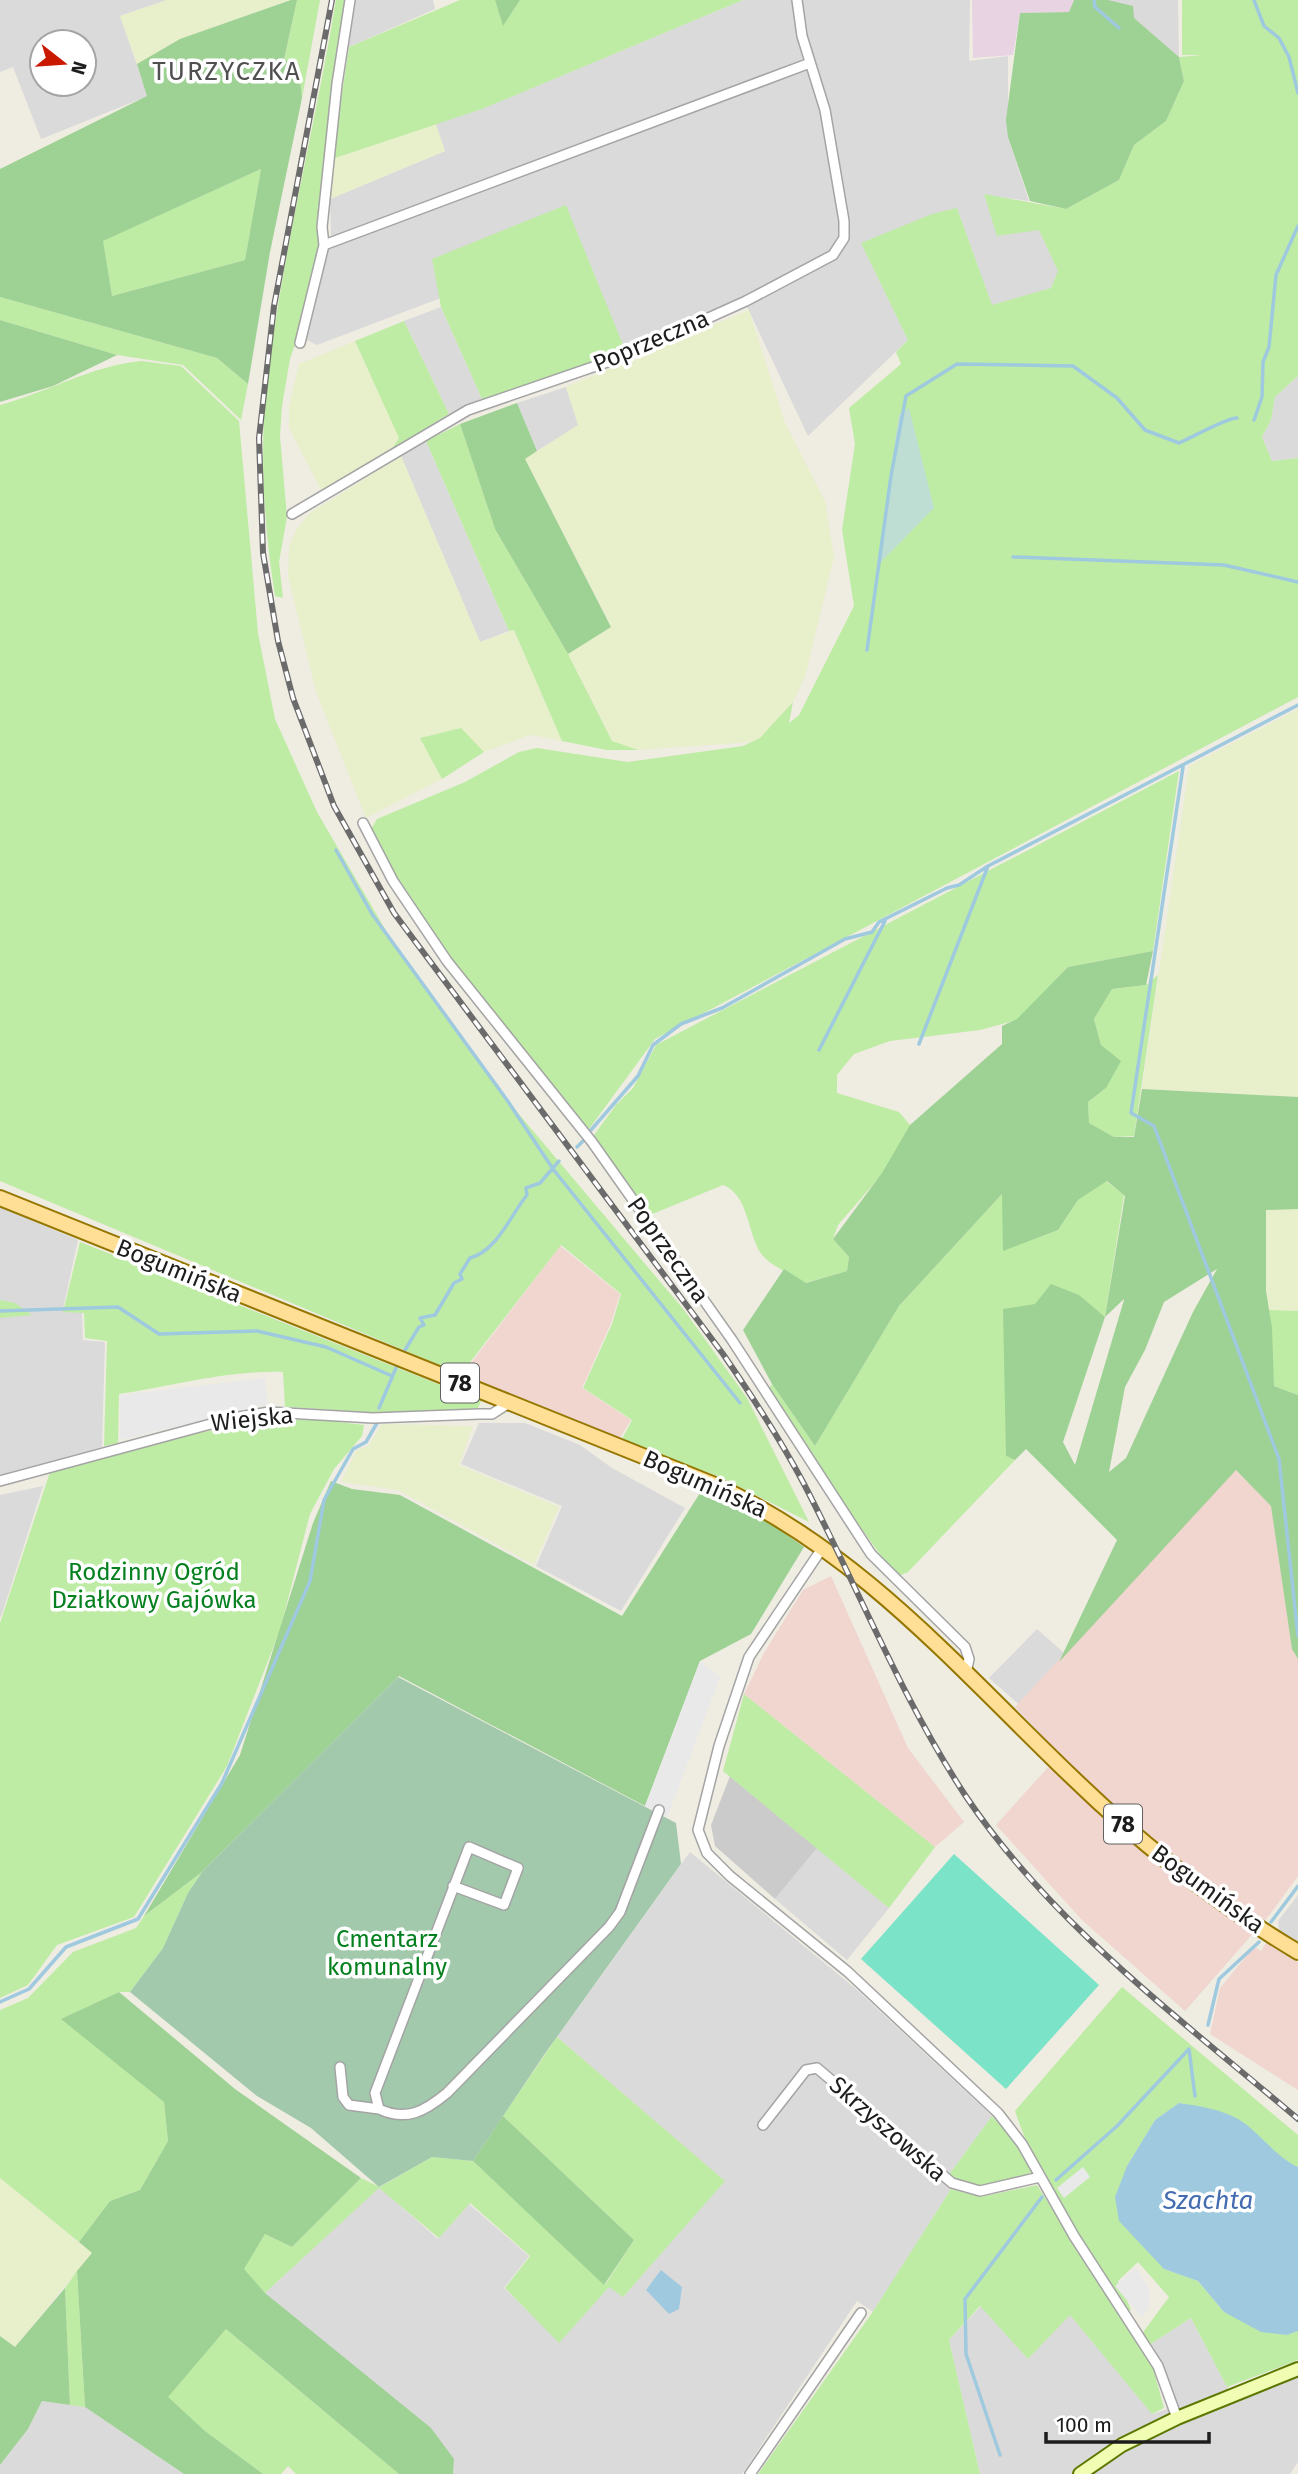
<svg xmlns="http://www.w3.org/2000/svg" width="1298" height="2474" font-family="'Fira Sans',sans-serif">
<rect width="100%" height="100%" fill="#efece2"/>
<path fill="#dbdada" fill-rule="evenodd" d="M0,0H167L120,16L148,96L41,139L13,67L0,72ZM42,42H84V84H42Z
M353,0H433L435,9L349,47Z
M743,0H970L969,61L1008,56V137L1029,201L984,195L1039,230L1059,271L1051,288L992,306L957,208L862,243L908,340L808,436L742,296L626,352L446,296L317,345L307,340L331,239L330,199L445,151L435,122L479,110Z
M1108,0H1178L1179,57L1134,18Z
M441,307L482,399L449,414L404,321Z
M1298,376V458L1272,461L1262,437L1271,420L1275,397Z
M566,387L579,425L537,451L517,403Z
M426,441L509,631L480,642L401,456Z
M0,1207L78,1240L63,1309L82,1311L83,1340L105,1342L102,1447L0,1475Z
M479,1423H525L580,1445L612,1468L685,1508L621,1611L536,1566L562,1506L461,1464Z
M43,1486L2,1614L0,1618V1495Z
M1037,1629L1071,1659L1022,1707L989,1678Z
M817,1848L889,1908L847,1960L775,1899Z
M690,1852L856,1989L992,2116L943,2183L951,2189L873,2312L857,2301L742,2474H453L454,2459L265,2293L379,2187L438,2239L469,2204L529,2256L504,2288L557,2339L608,2283L623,2297L724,2181L557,2037Z
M1298,1895V1942L1279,1932L1278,1921Z
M981,2306L1070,2315L1153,2414L1167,2409L1161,2365L1149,2345L1191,2318L1227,2387L1238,2399L1298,2377V2462L1290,2474H980L949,2340Z
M42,2401L85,2407L184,2474H0V2465L28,2429Z"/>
<path fill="#f1d5cf" d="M560,1246L620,1294L611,1323L582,1388L631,1420L618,1441L461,1376Z
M1235,1469L1271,1505L1292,1648L1298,1659V1876L1271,1913L1185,2011L1082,1920L996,1825L1060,1754L1015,1707Z
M831,1576L908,1748L964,1822L935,1847L744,1694L764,1653L803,1590Z
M1266,1943L1298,1962V2090L1210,2034L1220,1988L1249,1953L1256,1948L1261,1951Z"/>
<path fill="#e8d3e2" d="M972,0H1074L1069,12L1020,13L1013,55L973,58Z"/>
<path fill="#cbcbcb" d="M730,1776L817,1848L775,1899L715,1846L711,1825Z"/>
<path fill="#e8efcb" d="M167,0H291L180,39L137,64L120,16Z
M435,122L445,151L330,199L332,159Z
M749,310L785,423L825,501L834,557L805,677L793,702L760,738L750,742L638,750L612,741L568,654L611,626L525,459L578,425L566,387Z
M355,341L400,438L392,449L322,492L289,428V407L299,364Z
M401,456L480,642L514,630L562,741L530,735L484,752L461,728L420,738L442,779L366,818L316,692L288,576L289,547L296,530L310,513Z
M1298,709V1097L1142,1089L1189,766Z
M1298,1209V1311L1269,1310L1266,1291V1210Z
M382,1424L473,1426L459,1465L559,1507L534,1565L398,1490L341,1482L356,1451L368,1446Z
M0,2178L92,2253L15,2347L0,2336Z"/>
<path fill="#beeca4" d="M297,0H320L302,98L298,62L284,61Z
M336,0H345L320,243L301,327L290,359L282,406L280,436L287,517L279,562L283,598L275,596C264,526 259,453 267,383C282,254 315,128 336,0Z
M460,0H495L503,25L520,0H743L482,109L332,159L349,47Z
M1182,0H1298V376L1275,397L1271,420L1262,437L1272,461L1298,458V697L655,1039L589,1129L465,977L404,892L370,831L377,819L465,782L519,752L537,748L628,762L743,746L760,738L793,702L789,723L799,715L854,606L842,530L855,444L849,408L901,364L896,352L908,340L861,243L932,214L957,208L992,305L1051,288L1058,271L1039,230L997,236L984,194L1066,209L1119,180L1134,145L1166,121L1184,81L1179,57L1203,55H1182Z
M261,169L245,260L112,296L102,241Z
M566,205L626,352L482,399L441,307L432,259Z
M0,297L217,358L248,384L241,420L183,365L117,355L0,320Z
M404,321L449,414L392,449L399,438L355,341Z
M141,361L181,366L239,421L258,633L275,719L317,812L396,948L518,1113L684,1310L747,1398L809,1522L718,1476L621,1441L632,1420L583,1388L612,1324L621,1294L561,1245L461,1374L0,1181V405C48,392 91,366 141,361Z
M460,424L495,529L568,654L612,741L638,750H607L562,741L514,630L509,631L426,441Z
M461,728L484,752L442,779L420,738Z
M1179,771L1153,951L1068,967L1017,1020L980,1030L890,1041L854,1054L837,1075V1093L899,1112L910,1125L909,1143L838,1225L833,1239L849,1257L847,1271L805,1283C793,1275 773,1267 763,1256C747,1237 750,1195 723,1185L650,1215L594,1135L616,1105L633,1088L656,1045Z
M1158,975L1134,1136L1114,1137L1089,1123L1088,1102L1106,1088L1101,1045L1094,1019L1112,989L1146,985Z
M1106,1181L1124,1195L1105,1317L1079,1296L1006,1456L1015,1460L908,1572L896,1577L827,1480L769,1388L772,1384L815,1446L899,1306L1003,1193L1004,1250L1058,1230L1078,1200Z
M80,1242L481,1401L478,1408C414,1419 350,1410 285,1407L283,1372C227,1370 175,1386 119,1394L118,1443L104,1446L107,1341L85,1338L84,1313L63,1312Z
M0,1300L15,1303L32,1315L0,1318Z
M1269,1310L1298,1311V1395L1274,1386Z
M315,1419L364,1425L362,1436L334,1469L310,1514L280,1630L227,1766L134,1917L57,1945L28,1985L0,1998V1623L50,1472C136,1450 226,1419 315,1419Z
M744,1694L935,1847L889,1908L723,1771Z
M202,1872L188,1893L163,1948L130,1992H119L62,2019L164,2102L168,2141L140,2190L110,2201L79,2242L0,2178V2010L28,1998L73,1952L136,1928L144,1916Z
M1122,1987L1298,2135V2167L1280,2159L1239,2120L1179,2103L1155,2120L1127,2166L1164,2269L1198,2281L1224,2312L1286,2335L1298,2331V2360L1227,2387L1191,2318L1149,2345L1141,2335L1169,2297L1138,2262L1118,2281L1131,2309L1127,2314C1086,2250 1039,2184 1015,2111Z
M557,2037L725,2181L623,2297L609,2287L559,2343L505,2288L530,2256L470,2203L439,2238L379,2188L265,2293L243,2269L265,2234L292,2247L361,2178L380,2187L432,2157L473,2161L605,2285L634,2240L503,2116Z
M992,2116L1018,2146L1033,2172C1006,2181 973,2197 948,2176Z
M1037,2185L1153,2368L1164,2408L1152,2414L1070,2315L1028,2359L980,2306L949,2340L980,2474H758L872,2313L951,2189L980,2197Z
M77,2271L85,2407L70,2405L65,2288Z
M226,2329L399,2474H296L288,2466L281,2474H263L205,2431L167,2397Z"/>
<path fill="#9ed194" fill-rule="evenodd" d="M291,0H297L284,60L298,62L302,98L270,252L248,384L217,358L0,297V169L147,96L137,64L180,39ZM261,169L245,260L112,296L103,241Z
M495,0H520L503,26Z
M1074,0H1108L1133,6L1134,18L1179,57L1184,81L1166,121L1134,145L1119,180L1066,209L1030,201L1008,137L1006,120L1020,13L1069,12Z
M0,320L117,355L53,386L0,402Z
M517,403L537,451L525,459L611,627L568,654L495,529L460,424Z
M1153,951L1146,985L1112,989L1094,1019L1101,1045L1121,1061L1106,1088L1088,1102L1089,1123L1114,1137H1134L1142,1089L1298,1097V1209L1266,1210V1291L1272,1328L1274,1386L1298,1395V1659L1292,1649L1271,1506L1236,1470L1059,1662L1117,1540L1026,1449L1015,1460L1006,1456L1003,1309L1035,1304L1051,1284L1079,1295L1105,1317L1125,1196L1107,1181L1078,1200L1058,1230L1003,1251L1002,1194L899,1306L815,1446L772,1384L743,1330L784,1269L806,1283L847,1271L849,1257L833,1239L882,1173L910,1125L1002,1044V1026L1017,1019L1068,967ZM1217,1269L1193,1312L1126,1458L1109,1472L1125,1387L1145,1350L1164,1302ZM1124,1299V1300L1075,1465L1063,1442L1105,1317Z
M331,1481L352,1489L400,1495L622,1616L700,1493L761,1516L804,1547L751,1634L700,1661L645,1806L399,1676L202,1872L144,1916L240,1755L313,1523Z
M119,1992L235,2089L361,2178L292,2247L265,2234L244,2269L265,2293L431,2428L454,2459L453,2474H399L226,2329L168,2397L205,2431L263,2474H184L85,2407L77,2271L92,2253L79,2242L110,2201L140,2190L168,2141L164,2102L61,2019Z
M503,2116L634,2240L604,2285L473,2161Z
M65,2288L70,2405L42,2401L28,2429L0,2465V2336L15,2347Z"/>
<path fill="#beded3" d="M909,408L934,508L877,566L899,415Z"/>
<path fill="#a2c9ac" d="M398,1677L676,1823L681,1864L544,2055L473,2161L432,2157L379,2187L311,2128L257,2096L130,1992L163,1948L188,1893L202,1872Z"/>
<path fill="#7be3c8" d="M954,1854L1099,1985L1006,2089L861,1959Z"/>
<path fill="#e9e9e9" d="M265,1378L267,1405L120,1440V1395Z
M700,1661L720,1677L667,1818L645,1806Z
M1083,2167L1090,2177L1064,2198L1057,2188Z
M1136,2267L1149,2289V2308L1142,2318L1115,2286Z"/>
<path fill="#9fc9df" d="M1179,2103C1199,2106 1220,2109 1238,2119C1260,2132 1273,2155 1298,2167V2331L1287,2335L1261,2332L1224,2312L1198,2281L1164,2269L1119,2221L1115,2197L1127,2166L1155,2120Z
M661,2270L682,2287L679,2309L669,2314L646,2290Z"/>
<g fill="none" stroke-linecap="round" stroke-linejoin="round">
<path stroke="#9fc9df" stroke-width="3.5" d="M1094,0L1095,7L1119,28
M1254,0L1264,26L1279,38L1289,57L1298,93
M1254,420L1262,397L1263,362L1269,347L1276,275L1298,226
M1013,557L1224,565L1298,582
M867,650L891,476L906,396L957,364L1073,366L1117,398L1145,430L1179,443C1191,438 1228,417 1237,418
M1183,767L1131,1113L1154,1126L1279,1459L1298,1636
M336,850L372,914L507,1100L553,1169L740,1403
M919,1044L988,866
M819,1050L885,921
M591,1130L638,1076L653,1045L681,1024L722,1008L845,939L872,932L879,922L947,888L959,885L988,866L1298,705
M577,1147L584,1140
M0,1311L118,1307L159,1334L257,1331L326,1347L392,1376
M405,1350L419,1327L424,1325L420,1318L435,1315L454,1283L462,1279L460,1274L470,1258C497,1251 510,1216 527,1195L526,1188L540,1183L559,1161
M379,1408L396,1368
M1271,1922L1298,1886
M0,2002L29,1989L66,1947L138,1919L222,1783L310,1581L324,1500L353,1449L366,1442L377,1423
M1208,2025L1219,1979L1259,1942
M1189,2049L1195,2096
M1056,2180L1117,2126L1189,2049
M1000,2455L966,2354L965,2299L1042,2197"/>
<defs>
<path id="street" d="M324,245L810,63
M300,343L324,245L322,227L337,84L350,0
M292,514L468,410L622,357L746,301L833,255L844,238V221L825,110L802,36L797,0
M363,823L393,881L447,961L592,1142L732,1340L871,1554L965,1647L969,1659L966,1673
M0,1481L233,1418L269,1412L373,1418L480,1414H492L509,1403
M823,1547L749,1657L719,1746L698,1830L707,1853L730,1876L848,1972L998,2113L1022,2144L1074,2236L1158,2366L1177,2418
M453,1886L504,1905L518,1868L469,1847L375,2093L379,2109C407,2122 425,2111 447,2093L609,1927L620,1912L659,1810
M340,2067L343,2097L349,2105L379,2109
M763,2125L806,2070L817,2068L952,2183L980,2191L1040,2177
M750,2474L861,2313"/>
<path id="secondary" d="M1080,2474L1122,2445L1177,2418L1298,2369"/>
<path id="primary" d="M0,1198L710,1483C857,1548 959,1669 1073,1778C1141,1844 1216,1903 1298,1952"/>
</defs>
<use href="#street" stroke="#a4a4a4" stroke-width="12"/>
<use href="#secondary" stroke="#5b7700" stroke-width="16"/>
<use href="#primary" stroke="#957700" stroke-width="18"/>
<use href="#street" stroke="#fff" stroke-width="9"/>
<use href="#secondary" stroke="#f0fdb2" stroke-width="12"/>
<use href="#primary" stroke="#ffdf96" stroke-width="14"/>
<defs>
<path id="rail" d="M332,0L274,306L259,438L263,553L278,641L293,698L334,806L394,913L723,1354C752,1396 780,1439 804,1484C858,1588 901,1697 965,1795C1052,1925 1181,2019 1298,2119"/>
</defs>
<use href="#rail" stroke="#6b6b6b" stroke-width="6"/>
<use href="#rail" stroke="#fff" stroke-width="3.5" stroke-dasharray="10" stroke-linecap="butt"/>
</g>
<g text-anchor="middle" stroke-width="7" stroke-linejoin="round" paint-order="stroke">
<g fill="#fff" stroke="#616161" stroke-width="2">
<rect x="441" y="1363.5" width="38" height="39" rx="5"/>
<rect x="1104" y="1804.5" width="38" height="39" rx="5"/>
</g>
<g font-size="23" font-weight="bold" fill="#1d1d1d">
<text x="460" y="1391">78</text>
<text x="1123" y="1832">78</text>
</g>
<g font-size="24" fill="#1d1d1d" stroke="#fff">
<text transform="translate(651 341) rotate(-23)" y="8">Poprzeczna</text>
<text transform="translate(668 1250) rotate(55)" y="8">Poprzeczna</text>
<text transform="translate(179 1271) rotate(22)" y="8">Bogumińska</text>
<text transform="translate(252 1419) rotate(-6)" y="8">Wiejska</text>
<text transform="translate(705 1484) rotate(24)" y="8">Bogumińska</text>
<text transform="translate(1208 1889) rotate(36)" y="8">Bogumińska</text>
<text transform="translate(888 2129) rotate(41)" y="8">Skrzyszowska</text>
</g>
<g font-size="24" fill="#05801f" stroke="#fff">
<text x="154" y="1580">Rodzinny Ogród<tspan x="154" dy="28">Działkowy Gajówka</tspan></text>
<text x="387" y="1947">Cmentarz<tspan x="387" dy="28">komunalny</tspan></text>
</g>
<g font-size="26" letter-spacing="2" fill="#505050" stroke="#fff">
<text x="227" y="80">TURZYCZKA</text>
</g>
<g font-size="26" font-style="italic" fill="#446db1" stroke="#fff">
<text x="1208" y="2209">Szachta</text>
</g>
</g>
<g transform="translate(63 63) rotate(107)"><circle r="33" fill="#ffffff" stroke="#a5a5a5" stroke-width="2"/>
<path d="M0-5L12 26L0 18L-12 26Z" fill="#c91900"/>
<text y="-10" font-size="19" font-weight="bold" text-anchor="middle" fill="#1d1d1d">N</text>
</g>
<path d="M1046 2432v10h163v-10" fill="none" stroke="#1d1d1d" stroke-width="3.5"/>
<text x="1056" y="2432" font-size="21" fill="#1d1d1d" stroke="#ffffff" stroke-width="5" paint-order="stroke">100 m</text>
</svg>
